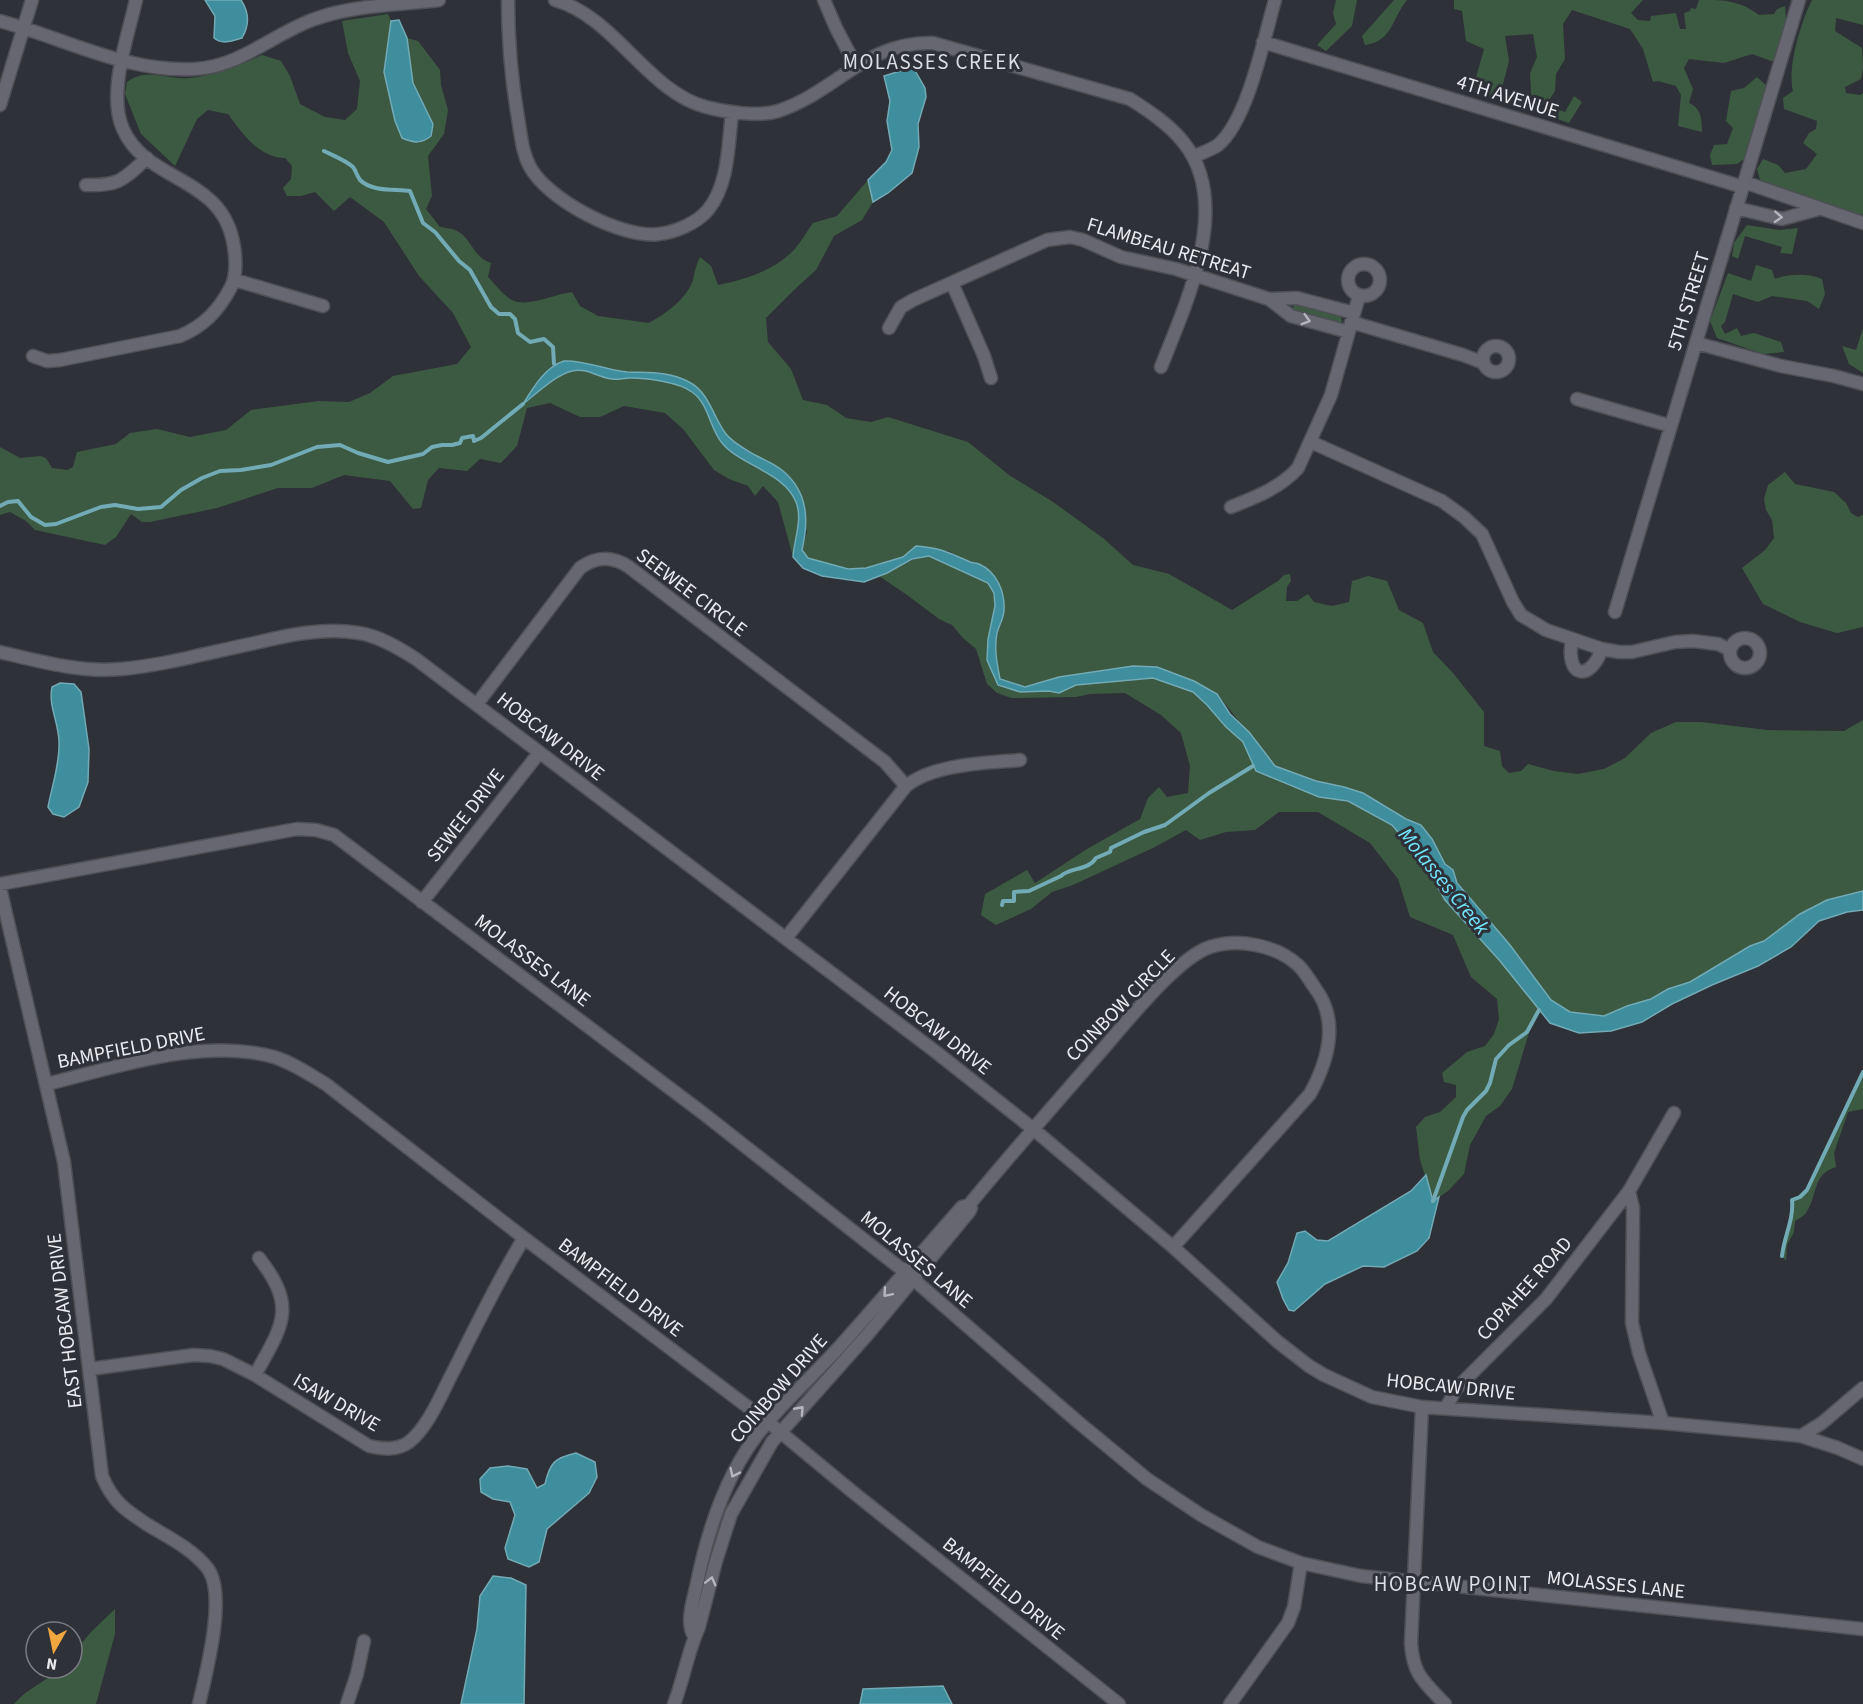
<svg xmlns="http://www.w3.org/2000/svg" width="1863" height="1704" font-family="'Source Sans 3',sans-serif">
<rect width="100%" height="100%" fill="#2f3138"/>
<path fill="#3c5a41" d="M1336,0H1357L1352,26L1326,51L1317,45L1336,24L1333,13Z
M1394,0H1407C1392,18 1393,41 1365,45L1362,36Z
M1454,0H1643L1631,13L1638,20L1650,21L1651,16L1676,13L1680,29H1686L1684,13L1690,11L1691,8L1696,9L1699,0C1726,0 1738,0 1759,15L1774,14L1777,9L1785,6L1786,21L1774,62L1752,54L1724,63L1689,59L1684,68L1693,89L1689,103C1701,108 1702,119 1702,132L1678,126L1681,95L1676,86L1658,81L1653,82L1643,49L1630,29L1572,10L1563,24L1565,59L1556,74L1555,91L1546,105L1565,112L1574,96L1582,102L1569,123L1532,110L1530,73L1537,57L1533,34L1505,36L1509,61L1499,99L1472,92L1484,49L1466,41L1462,11L1454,9Z
M1812,0H1863V25L1836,18L1835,31L1862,48L1863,68L1861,79L1845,87L1846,93L1860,95L1863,93V214L1861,215L1760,180L1757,169L1763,159L1778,165L1785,173L1806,169L1817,154L1803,143L1809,133L1816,129L1817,121L1784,109L1783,98L1793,91C1787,67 1801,22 1812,0Z
M388,14L391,21L384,72L433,124L413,83L407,38L418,41L440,70L441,85L448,110L444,134L428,156L432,196L426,209L440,227C445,228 450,228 455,230C472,237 472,257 491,263L488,277C495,284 504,296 512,300C527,308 555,294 572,292L580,306L598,316L649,323C666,313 686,300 693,280C695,271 696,265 700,257L711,266L718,285C746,280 774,270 794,250C801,242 807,231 813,223L837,216L868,180L873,202L862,220L834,236L816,270L795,289L766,318L768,342L791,369L803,400L827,405L846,418L871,422L888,417L968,442L1009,475L1053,502L1103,538L1133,565L1169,574L1232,610L1278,581L1284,575L1290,574L1291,581L1287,587L1286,601H1297L1308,594L1314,602L1332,606L1349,602L1352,581L1368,576L1387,581L1399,610L1423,623L1433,652L1453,673L1484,712V746L1500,751L1502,766L1509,773L1521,771L1528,764L1554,771L1578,774L1604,769L1625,758L1651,733L1676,722H1701L1767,730L1844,731L1863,720V891L1827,900L1800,914L1764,941L1750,946L1690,982L1668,989L1651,999L1627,1006L1604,1016L1570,1012L1551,1000L1510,945L1457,883L1453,870L1445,864L1432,839L1421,825L1406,819L1383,804L1344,787L1316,781L1275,766L1217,694L1194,681L1157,667L1133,666L1059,677L1025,687L1000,679L994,651L998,631L1004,614L998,581L988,571L948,551L903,557L866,568L848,569L808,558L802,550L807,532L796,486L779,468L737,444L726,434L707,400L689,382L659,372H626L588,363L554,364L534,387L525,403C537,393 556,376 570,371C586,366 599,379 614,379C620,379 626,378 632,378C647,378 682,383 693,393C698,396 705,406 708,410C714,421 714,434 722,444C742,464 786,474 797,503C803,519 794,540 793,557L778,502L763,486L755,496L748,486L729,479L714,470L683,429L665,413L624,406L600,417H580L550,403L527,408L517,446L501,463L480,459L467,471L439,468L428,480L421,508L413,509L390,481L344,475L312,488H278L217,508L150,522H142L131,514L116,537L105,545L35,530L26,521L10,512L0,515V447L20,458L40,456L46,458L52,468L67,470L73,467L77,452L116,444L130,433L157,429L190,437L226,430L251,410L319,401L349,402L370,393L393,376L457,364L471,347L453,313L419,276L384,222L350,197L334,211L315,192L301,196H287L283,188L291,179L292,166L285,158C258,157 242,133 228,114L208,110L197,119L175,166L141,134L125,94L127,82C146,67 168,80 190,78C214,76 241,65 262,55L281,61L290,76L300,104L325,117L345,120L357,109L360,81L348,53L342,21Z
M1757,77L1768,87L1749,155L1737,164L1712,165L1710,155L1714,145L1727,144L1733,128L1726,121L1731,91L1744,88Z
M1747,225L1779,230L1798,228L1792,254L1780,253L1782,247L1745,236L1738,259L1732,256L1734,243Z
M1756,265L1772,270L1775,279C1788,274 1808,273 1822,279L1825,294L1819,309L1807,301L1772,296L1758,302L1733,294L1725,322L1721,326L1725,334L1737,328L1741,336L1754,333L1781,342L1784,352L1763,354L1717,338L1710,321L1728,273L1751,281Z
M1295,303L1340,314L1342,321L1340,324L1296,313L1292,310Z
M1863,328V373L1849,364L1842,346L1856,350Z
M1785,472L1795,484L1834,492L1846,503L1851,513L1858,517L1863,515V627L1837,633L1800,622L1763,604L1742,568L1765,550L1774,538L1772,520L1766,510L1764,499L1768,485Z
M929,556L989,583L994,593L995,606L988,639L998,685L1020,692L1049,691L1059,693L1075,685L1152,678L1193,692L1243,742L1247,750L1297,787L1319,797L1348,801L1392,825L1424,863L1445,900L1500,961L1539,1010L1531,1026L1512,1089L1500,1106L1486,1116L1470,1145L1464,1174L1448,1191L1433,1201L1420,1160L1416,1127L1425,1117L1440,1112L1456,1097V1085L1444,1082L1442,1073L1467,1052L1485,1046L1494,1034L1499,1019L1497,999L1471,977L1453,935L1410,917L1398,879L1370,843L1318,812H1279L1255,830L1226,832L1200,840L1186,830L1155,847L1073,885L1052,892L1031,909L996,925L981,915L985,894L1027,870L1035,883L1087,849L1140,819L1148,798L1159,787L1167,797L1188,793L1190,766L1181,733L1161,715L1125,693L1090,694L1076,697L1011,698L997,693L987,684L976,649L963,638L952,625L939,619L907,595L879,576L915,559Z
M1863,1072V1109L1848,1112L1834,1153L1836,1167C1812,1174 1818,1195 1806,1213C1804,1216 1798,1219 1795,1221L1794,1232L1787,1245L1786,1261L1782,1256C1784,1237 1794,1219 1792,1200L1807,1189Z
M115,1609V1634L96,1704H14C26,1689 46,1682 60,1668H72V1655L91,1632Z"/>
<path fill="#3e8e9d" stroke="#72aab6" stroke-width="1.5" d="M205,0H241C250,14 249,25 242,38C232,41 222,45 214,38L215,16Z
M399,20L407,38L413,83L433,124L431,136C421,144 414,143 402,138L395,121L384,72L391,21Z
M913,67L925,88L926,97L918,124L919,147L912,173L888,193L873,202L868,180L886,162L892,150L887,121L890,101L884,76Z
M564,361C586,360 605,370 627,372C649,373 669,371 689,382C709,392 713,417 726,434C733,443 745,449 755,455C764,460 775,464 783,471C808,492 809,520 802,550L808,558L848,569L866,568L903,557L916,546C941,548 948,552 970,562C973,563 976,563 979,564C997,572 1005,592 1004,610C1004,618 999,625 997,633C994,649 997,663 1000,679L1025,687L1059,677L1133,666L1157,667L1194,681L1217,694L1230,714L1249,732L1275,766L1316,781L1344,787L1363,793L1406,819L1421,825L1432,839L1445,864L1453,870L1457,883L1510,945L1551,1000L1570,1012L1604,1016L1627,1006L1651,999L1668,989L1690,982L1750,946L1764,941L1800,914L1827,900L1863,891V910L1847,912L1819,921L1791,947L1758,966L1712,985L1672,1004L1642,1022L1611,1031L1579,1033L1550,1023L1500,961L1445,900L1424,863L1392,825L1348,801L1319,797L1256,771L1243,742L1226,727L1207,705L1193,692L1153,678L1076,685L1059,693L1049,691L1020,692L998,685L987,660L988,639L995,606L994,593L988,583L929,556L912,559L887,573L864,582L822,576L803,568L793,557C794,540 803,519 796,502C784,472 741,466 722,443C709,427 709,404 692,392C679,382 646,378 630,378C624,378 617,380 612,379C598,378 587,367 572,371C557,374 536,394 523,404C533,388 545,367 564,361Z
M60,683L74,684L81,692L89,749L88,782L79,807L64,817L53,814L48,807C52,786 60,763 59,742C59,723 48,706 52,687Z
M1426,1175L1433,1201L1439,1197L1429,1238L1417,1251L1384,1267L1363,1266L1325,1284L1294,1311L1289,1310L1283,1299L1277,1282L1288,1263L1297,1233L1305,1231L1317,1240L1328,1241L1411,1191Z
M576,1453L595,1462L597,1477L589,1493L547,1529L539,1562L529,1567L508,1559L505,1548L515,1515L510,1502L493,1499L481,1492L480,1479L490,1468L508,1466L527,1469L537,1488L545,1484C550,1462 555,1458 576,1453Z
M493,1576L511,1578L526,1585L524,1704H461L477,1629L480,1596Z
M943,1686L952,1704H860L863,1689Z"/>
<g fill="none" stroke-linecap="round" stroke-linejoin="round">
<path stroke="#72aab6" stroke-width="4" d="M324,151C334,156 345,160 353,167C356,171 357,176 360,180C372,192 395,189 410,191L423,223L435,232L459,261L470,270L491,307L499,314H510L515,319L518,333L530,342L544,339L553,347L554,364
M0,506L8,502L18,501L31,517L45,525L56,524L101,507L115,505L138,509L161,507L181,490L202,478L220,471L241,470L271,465L317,447L340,445L358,453L388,462L423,454L432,447L442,445H452L460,443L462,438L473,436L474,441L481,438L523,404
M1002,905L1003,901H1014V892L1029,891L1061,876C1070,867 1088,871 1096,858L1110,852L1111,848L1144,832L1165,825L1209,793L1253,766
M1433,1201L1463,1117L1467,1110L1486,1091L1490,1083L1496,1059L1509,1045L1527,1032L1539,1010
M1782,1256C1784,1237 1794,1219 1792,1200L1800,1197L1807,1190L1863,1072"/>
<defs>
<path id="street" d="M508,0C508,41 511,77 518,118C521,135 522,152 530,167C548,200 622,239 659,234C676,232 697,223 708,210C729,184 728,145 732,113
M555,0C615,17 648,92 706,107C725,112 759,117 778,111C836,92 866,41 933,43L1130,99C1149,111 1170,125 1184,143C1233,205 1186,303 1161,367
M824,0L836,28L856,66
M0,21C64,38 127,73 195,69C239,67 272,35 312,20C351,5 398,5 439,0
M1263,42L1743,187
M0,105L32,0
M1193,157C1201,153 1211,150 1218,145C1248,120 1264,38 1275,0
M1744,182L1863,223
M86,185C119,186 123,180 147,158
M1736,208L1782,219L1819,209
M1348 280a16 16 0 1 1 32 0a16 16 0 1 1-32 0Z
M235,280L323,306
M952,283L984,356L991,378
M1269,299L1297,298L1354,313
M1351,322L1463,355L1484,363
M889,328L901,307L913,300L1047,240L1070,237L1083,240L1121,257L1176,269L1269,299L1291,316L1349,332
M1696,343L1781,366L1834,376L1863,384
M1483 359a13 13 0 1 1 26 0a13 13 0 1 1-26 0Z
M33,356L47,361L60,360L180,336C204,326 219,310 231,287C237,275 236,260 234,247C224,175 147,184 123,129C107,94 128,36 136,0
M1577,399L1671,426
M1311,442L1442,501L1464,517L1482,534L1513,602L1521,615L1546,630L1602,649L1619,652H1632L1675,642L1693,641L1718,644L1730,650
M1231,507C1256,497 1280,488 1298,468L1331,395L1359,296
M1615,612L1799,0
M1730 653a15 15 0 1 1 30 0a15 15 0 1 1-30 0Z
M1572,640C1565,676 1589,684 1602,649
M0,652C39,661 80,673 121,669C166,665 211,652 255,643C288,635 324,627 359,633C379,636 399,648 416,659L936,1052L1032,1128L1173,1247L1278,1342L1309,1366L1324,1375L1372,1397L1422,1407L1663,1423L1801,1436L1838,1448L1863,1459
M477,704L580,568C597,556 612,556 629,567L885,762L906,786
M0,884L297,829L316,830L334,835L704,1114L905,1272L1078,1422L1147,1479L1201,1515L1258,1547L1301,1563L1361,1576L1863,1629
M0,888L64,1162L102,1476C113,1502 125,1510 148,1525C168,1537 194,1550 208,1569C227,1595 206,1673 199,1704
M422,902L539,753
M786,938L906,786C934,764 985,763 1020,760
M47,1084C117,1067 203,1037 274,1057C293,1063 311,1075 327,1085L524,1238L773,1426L854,1493L1119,1704
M90,1369L193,1355L210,1356L223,1359L255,1375L369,1446C382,1449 397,1451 409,1442C429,1427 443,1390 455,1368C477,1324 498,1280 524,1238
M255,1375C282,1326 298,1308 259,1258
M1422,1407L1411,1643C1413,1675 1424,1682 1445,1704
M1446,1408L1456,1389L1546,1299L1629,1191
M1663,1423L1639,1353L1632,1323L1633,1208L1629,1191L1674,1113
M1801,1436L1822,1423L1863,1388
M694,1636C685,1623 694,1598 697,1583C708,1529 726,1473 761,1430C786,1399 816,1373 842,1344C883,1298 922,1252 962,1207L969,1205C1011,1154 1053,1106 1096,1057C1121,1029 1176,958 1210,947C1238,938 1277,945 1299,966C1305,972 1310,981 1315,988C1340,1021 1328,1061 1310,1094L1173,1247
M347,1704L357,1674L364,1641
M674,1704C684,1678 688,1651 699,1627L716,1561L731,1514L772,1442L868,1334L969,1212L971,1208L969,1205
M1230,1704L1288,1623L1294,1607L1301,1563"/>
</defs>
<use href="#street" stroke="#4e5056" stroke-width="15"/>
<use href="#street" stroke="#666770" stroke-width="12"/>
</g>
<defs><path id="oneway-chevron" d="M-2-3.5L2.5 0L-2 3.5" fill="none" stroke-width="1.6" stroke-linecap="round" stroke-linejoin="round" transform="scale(1.5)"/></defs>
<g stroke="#b5b6bd">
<use href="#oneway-chevron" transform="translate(1778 217) rotate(3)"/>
<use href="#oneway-chevron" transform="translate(1306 320) rotate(16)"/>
<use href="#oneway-chevron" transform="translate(887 1293) rotate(131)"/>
<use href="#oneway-chevron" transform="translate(800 1410) rotate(-48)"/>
<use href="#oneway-chevron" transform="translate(734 1473) rotate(116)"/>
<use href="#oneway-chevron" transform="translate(711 1581) rotate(-76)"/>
</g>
<g text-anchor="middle" stroke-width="6" stroke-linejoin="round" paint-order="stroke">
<g font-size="20" fill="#eaebf0" stroke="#2f3138">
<text transform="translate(1508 96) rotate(17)" y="7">4TH AVENUE</text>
<text transform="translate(1169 248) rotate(17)" y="7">FLAMBEAU RETREAT</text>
<text transform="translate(1688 301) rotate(-73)" y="7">5TH STREET</text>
<text transform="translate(692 592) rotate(37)" y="7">SEEWEE CIRCLE</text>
<text transform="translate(551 736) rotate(38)" y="7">HOBCAW DRIVE</text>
<text transform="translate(465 815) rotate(-52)" y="7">SEWEE DRIVE</text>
<text transform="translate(533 960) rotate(37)" y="7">MOLASSES LANE</text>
<text transform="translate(1120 1005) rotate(-46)" y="7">COINBOW CIRCLE</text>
<text transform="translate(938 1030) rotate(38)" y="7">HOBCAW DRIVE</text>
<text transform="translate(131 1047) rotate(-11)" y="7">BAMPFIELD DRIVE</text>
<text transform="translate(917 1259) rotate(40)" y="7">MOLASSES LANE</text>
<text transform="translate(621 1287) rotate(37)" y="7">BAMPFIELD DRIVE</text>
<text transform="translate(1524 1288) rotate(-48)" y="7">COPAHEE ROAD</text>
<text transform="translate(64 1321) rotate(-97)" y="7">EAST HOBCAW DRIVE</text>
<text transform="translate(1451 1386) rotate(6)" y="7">HOBCAW DRIVE</text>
<text transform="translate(778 1388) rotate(-49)" y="7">COINBOW DRIVE</text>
<text transform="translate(337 1402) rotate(30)" y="7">ISAW DRIVE</text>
<text transform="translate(1616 1584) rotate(6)" y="7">MOLASSES LANE</text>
<text transform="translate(1004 1588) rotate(39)" y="7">BAMPFIELD DRIVE</text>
</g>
<g font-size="21" letter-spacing="1.5" fill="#dbdde7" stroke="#2f3138">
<text x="932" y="69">MOLASSES CREEK</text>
<text x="1453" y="1591">HOBCAW POINT</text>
</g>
<g font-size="21" font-style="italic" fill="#72e8ff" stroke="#2f3138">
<text transform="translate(1444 881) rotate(51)" y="7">Molasses Creek</text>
</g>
</g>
<g transform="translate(54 1650) rotate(189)"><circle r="28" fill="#2f3138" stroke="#7a7b82" stroke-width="1.5"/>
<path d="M0-4.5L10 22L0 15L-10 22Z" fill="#f1a63f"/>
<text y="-9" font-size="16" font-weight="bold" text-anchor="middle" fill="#eaebf0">N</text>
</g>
</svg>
